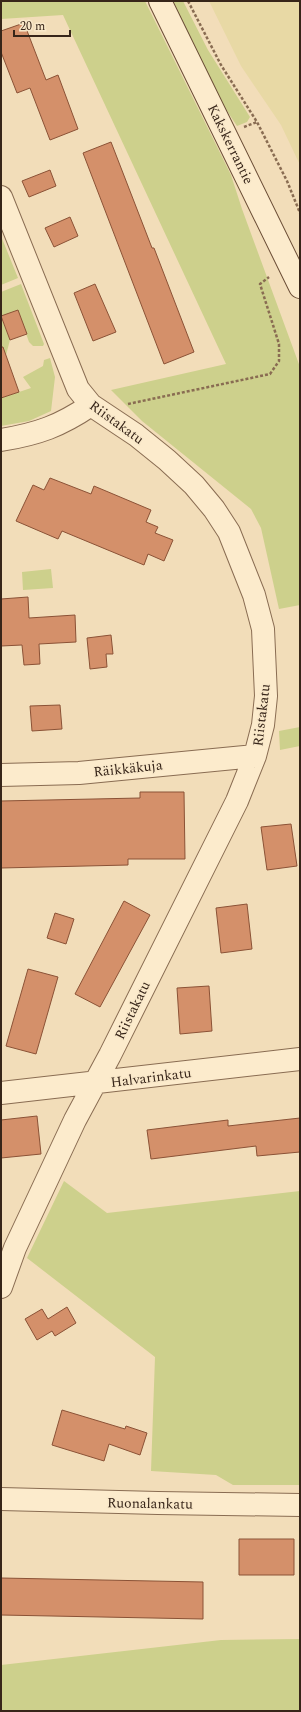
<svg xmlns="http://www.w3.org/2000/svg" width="301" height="1712" font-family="Spectral,serif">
<rect width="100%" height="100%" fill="#f2ddb9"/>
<path fill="#e8d9a5" d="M209,1H300V165L281,125L241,66Z"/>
<path fill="#cdd08c" d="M1,1H145L231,175L242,209L300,367V605L279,609L261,528L251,509L142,421L111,390L226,364L63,15L1,19Z
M167,1H183L208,50L250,117L247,122L237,126L215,93Z
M1,236L18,278L1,285Z
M21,284L44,344L43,346H33L29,342L18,311L1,316V292Z
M1,317L10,340L6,355L1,357Z
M50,358L55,377L51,411L29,421L1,426V398L31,388L23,377L43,366L44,360Z
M51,569L53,588L23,590L22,572Z
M300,727V746L280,750L279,731Z
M64,1181L107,1213L300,1191V1485H233L216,1475L151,1471L155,1357L27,1258Z
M300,1639V1711H1V1665L221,1640Z"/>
<path fill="#d4906a" stroke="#8b5236" d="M24,23L46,80L58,75L78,129L50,140L30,88L17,93L1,52V31Z
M111,142L152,248H154L194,352L164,364L83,153Z
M50,170L56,186L29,197L22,181Z
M70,217L78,236L54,247L45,228Z
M95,284L116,332L93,341L74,293Z
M18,310L27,334L10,340L1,316Z
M1,347H3L19,392L1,398Z
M50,478L91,494L94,486L151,510L146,522L158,527L155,533L173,540L164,561L148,554L144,565L62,531L58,539L16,521L33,485L44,490Z
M28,597L29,618L75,615L76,642L39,644L40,664L24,665L22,645L1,646V599Z
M111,635L113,654H106L107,667L90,669L87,638Z
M60,705L62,729L32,731L30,706Z
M140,792H184L185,859H128V865L1,868V801L140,798Z
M291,824L297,866L267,870L261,827Z
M124,901L150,915L100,1007L75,994Z
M247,904L252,949L221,953L216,908Z
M55,913L74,919L66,944L47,938Z
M28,969L58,977L36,1054L6,1046Z
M209,986L212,1031L180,1034L177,988Z
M37,1116L41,1154L1,1158V1120Z
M300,1118V1152L257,1156L256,1146L151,1159L147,1130L228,1120V1126Z
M67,1307L76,1323L55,1336L52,1331L37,1340L25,1319L42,1309L48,1319Z
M62,1410L125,1429L126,1426L147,1433L140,1455L109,1444L104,1461L52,1445Z
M239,1539H294V1575H239Z
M1,1578L203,1582V1619L1,1615Z"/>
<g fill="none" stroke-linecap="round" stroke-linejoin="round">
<defs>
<path id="minor" d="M1,197L78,389L91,405L136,435L167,460L194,485L214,509L229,532L254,595L263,629L266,696L263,725L255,756L237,801L110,1055L75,1120L15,1248L1,1287
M1,440C38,434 60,426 91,405
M1,775L79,773L255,756
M1,1093L300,1059
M1,1499L158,1503L300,1505"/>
<path id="secondary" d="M160,1L300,287"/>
</defs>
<use href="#minor" stroke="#896c52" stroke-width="24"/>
<use href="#secondary" stroke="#6b4d36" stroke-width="24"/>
<path stroke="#896c52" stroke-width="2.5" stroke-dasharray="3 2" stroke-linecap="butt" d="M188,1L221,65L257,122L287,181L300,213
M244,127L257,122
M128,404L270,374L279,361V344L260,284L269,277"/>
<use href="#minor" stroke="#fcebcc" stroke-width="22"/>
<use href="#secondary" stroke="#fcebcc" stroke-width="22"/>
</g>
<g text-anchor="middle" stroke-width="3" stroke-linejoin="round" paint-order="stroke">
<g font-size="14" fill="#372519" stroke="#f9e8c9">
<text transform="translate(231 144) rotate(64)" y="5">Kakskerrantie</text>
<text transform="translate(117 422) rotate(36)" y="5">Riistakatu</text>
<text transform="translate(261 715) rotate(-83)" y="5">Riistakatu</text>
<text transform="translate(128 768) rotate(-6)" y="5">Räikkäkuja</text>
<text transform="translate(132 1010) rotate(-64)" y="5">Riistakatu</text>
<text transform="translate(151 1077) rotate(-7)" y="5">Halvarinkatu</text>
<text transform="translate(150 1503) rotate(1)" y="5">Ruonalankatu</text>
</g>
</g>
<rect width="301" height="1712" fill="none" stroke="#372519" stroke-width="4"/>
<path d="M14 30v6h56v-6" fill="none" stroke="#372519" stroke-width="2"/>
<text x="20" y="30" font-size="12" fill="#372519" stroke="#f9e8c9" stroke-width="3" paint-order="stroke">20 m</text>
</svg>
